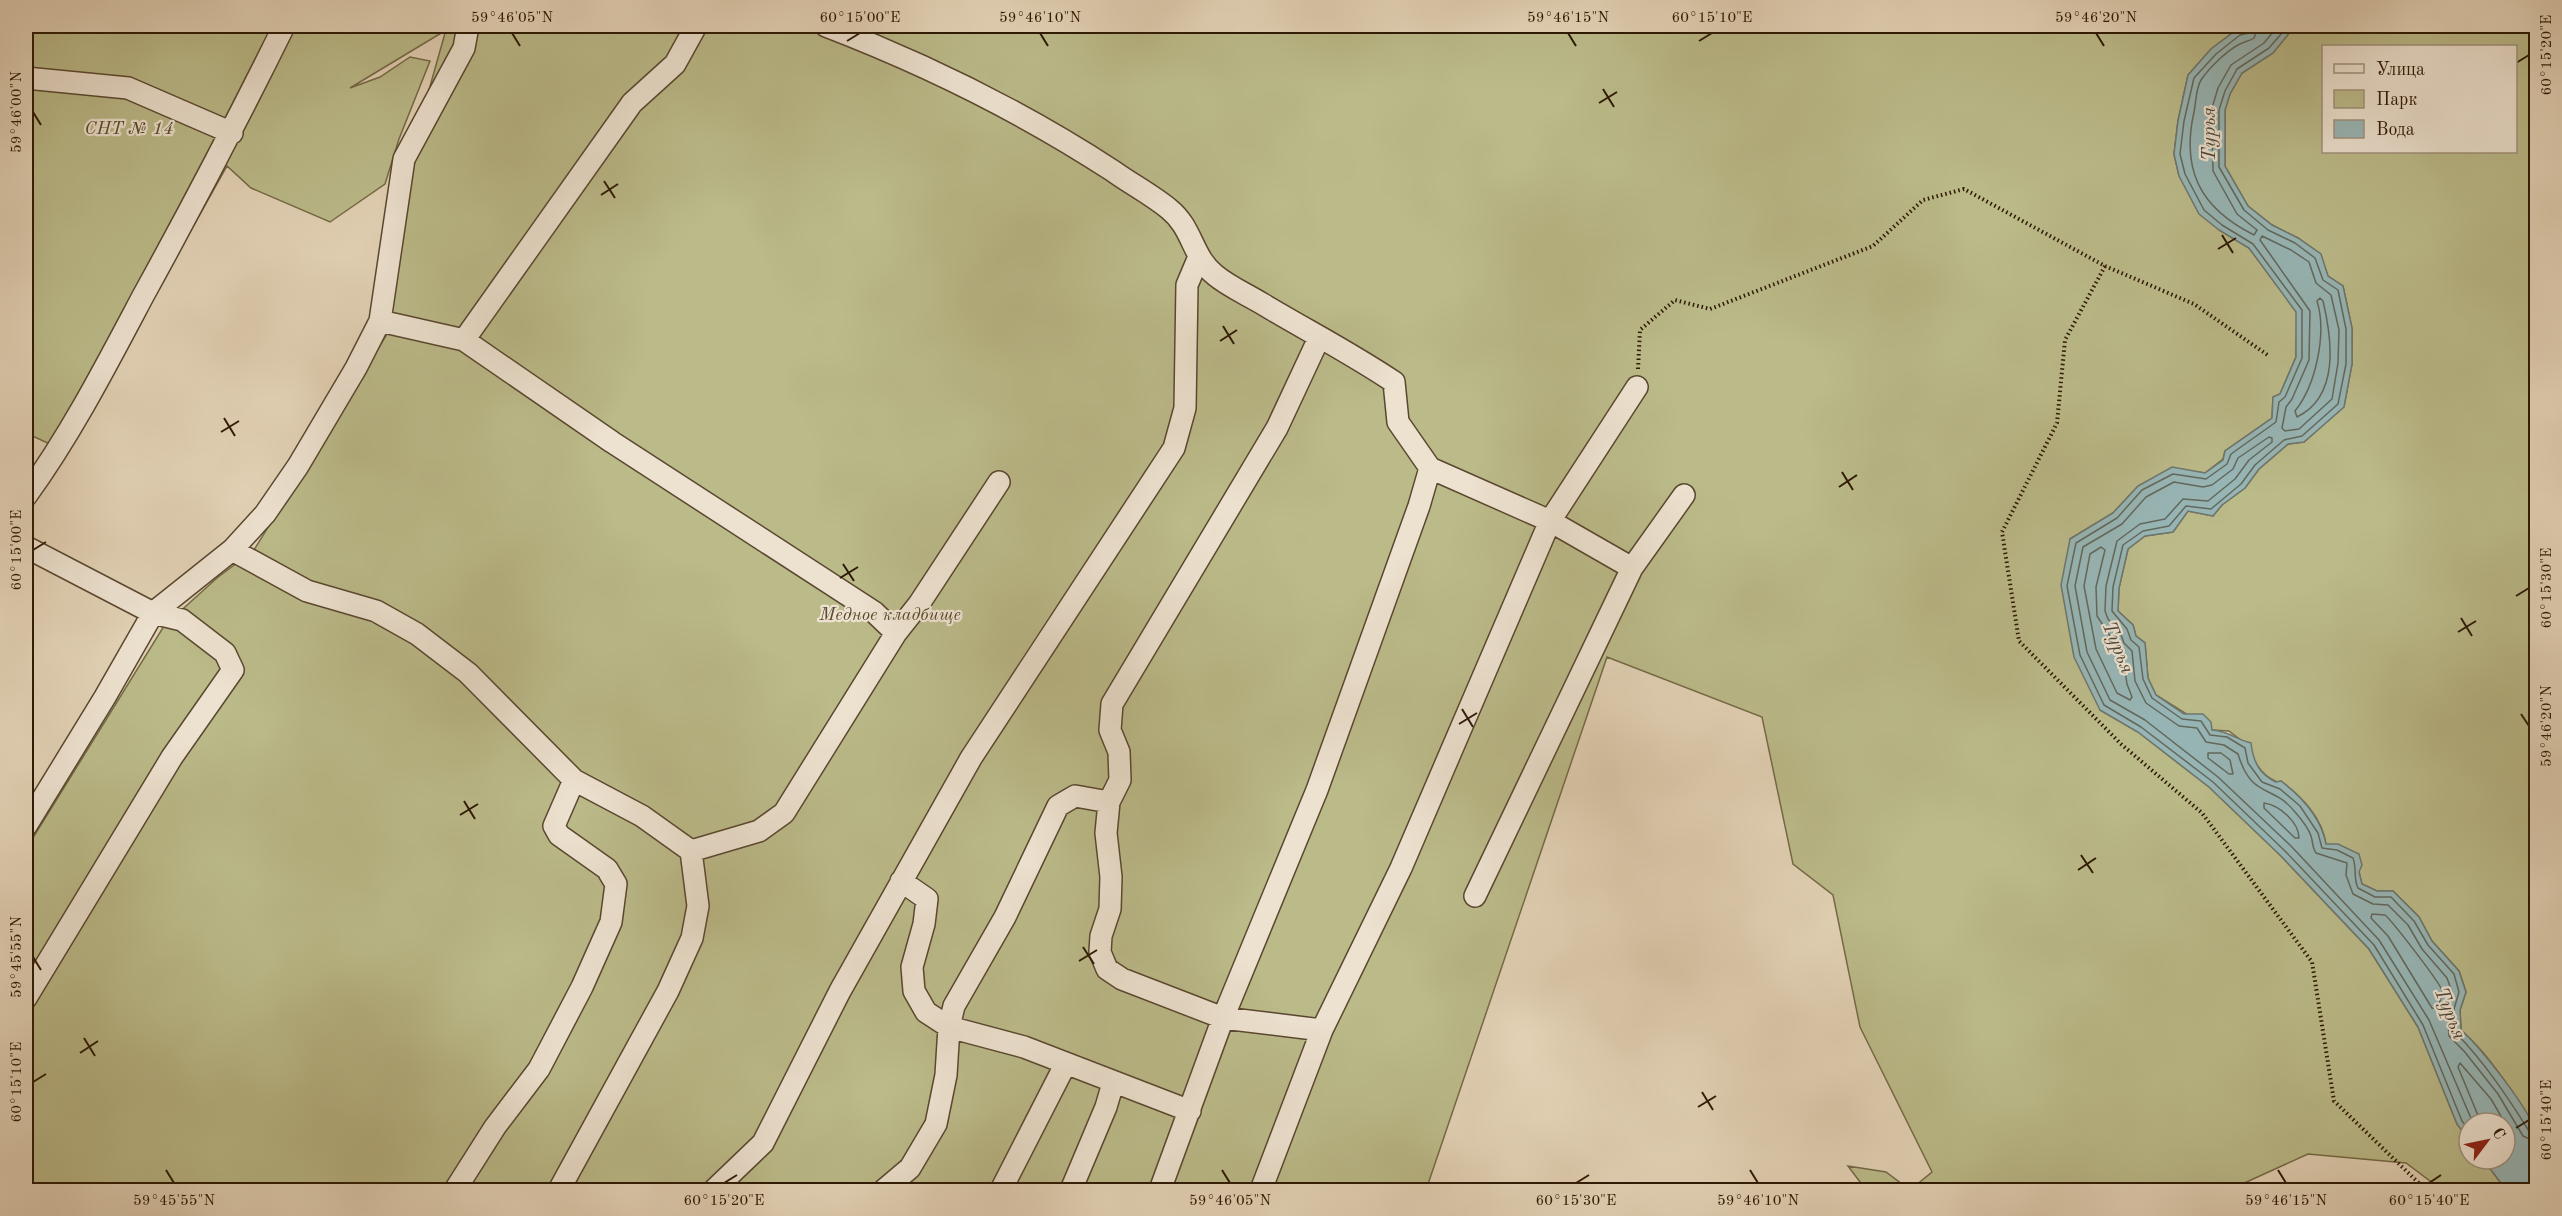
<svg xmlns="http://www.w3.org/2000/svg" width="2562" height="1216" font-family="'Old Standard TT',serif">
<rect width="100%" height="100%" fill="#e3d2b6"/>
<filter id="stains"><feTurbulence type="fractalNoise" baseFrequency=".00333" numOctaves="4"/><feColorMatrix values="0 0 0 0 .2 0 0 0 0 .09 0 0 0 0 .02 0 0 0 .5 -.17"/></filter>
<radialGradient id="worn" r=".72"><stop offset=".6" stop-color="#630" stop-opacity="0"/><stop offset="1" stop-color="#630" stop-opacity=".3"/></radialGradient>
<path fill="#bbba89" stroke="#746a46" stroke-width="1.5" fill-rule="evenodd" d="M26,26H444L443,32L350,88L380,77L410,57L430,61L399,139L385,184L330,222L251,188L227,166L67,452L26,433Z
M447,26H2248L2244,29L2239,28L2211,49L2188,75L2178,121L2174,154L2179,176L2219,230L2249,248L2297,312L2296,357L2280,394L2273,397L2272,418L2225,451L2223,459L2205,473L2172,468L2138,486L2113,513L2070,539L2100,710L2138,732L2209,787L2281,856L2369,949L2418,1027L2457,1124L2469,1140V1159H2483L2506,1190H2442L2406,1163L2308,1154L2229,1190H1866L1848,1166L1886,1172L1910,1190L1932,1172L1860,1027L1833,895L1793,864L1762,717L1607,657L1426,1190H26V849L164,626L217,578L254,550L387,334L383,253Z
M2295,26H2536V1132C2515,1096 2493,1058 2461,1030L2460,1010L2466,992L2459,971L2432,941L2419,917L2393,891H2377L2362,884L2359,872L2326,844C2322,817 2302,797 2281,781L2277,782C2259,774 2253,761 2250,743L2242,741L2229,731L2212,730L2156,695L2148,678L2145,643L2136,636L2133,625L2118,611L2119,588L2128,549L2145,536L2173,532L2188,511L2213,516L2222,505L2245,488L2259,469L2288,444L2304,442L2344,406L2352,364V328L2343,286L2328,276L2320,254L2298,238L2272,225L2248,206L2225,166V110L2230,94L2242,73L2273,53ZM2324,46H2516V152H2324Z"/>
<path fill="#97b6b6" stroke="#6d776f" stroke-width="1.5" d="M2248,26H2295L2273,53L2242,73L2230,94L2225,110V166L2248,206L2272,225L2298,238L2321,254L2328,276L2343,286L2352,328V364L2344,407L2304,442L2288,444L2259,469L2245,488L2222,505L2213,516L2188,511L2173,532L2145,536L2128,549L2119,588L2118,611L2133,625L2136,636L2145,643L2148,678L2156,695L2184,714H2203L2211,722L2212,730C2232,732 2234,739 2251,743C2253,761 2259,774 2276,782L2281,781C2302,797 2321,817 2326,844H2338L2359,854L2362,865L2359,872L2362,884L2377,891H2393L2419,917L2432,941L2459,971L2466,992L2460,1010L2461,1030C2478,1045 2534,1113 2536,1135C2539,1153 2537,1172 2536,1190H2506L2483,1159H2505V1123H2469V1140L2457,1124L2418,1027L2369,949L2281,856L2209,787L2138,732L2100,710L2074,657L2061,585L2070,539L2113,513L2138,486L2172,467L2205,473L2223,460L2225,451L2272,418L2273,397L2280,394L2296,357V312L2249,248L2219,230L2199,214L2179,176L2174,154L2178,121L2188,75L2211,49L2239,28L2244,29Z"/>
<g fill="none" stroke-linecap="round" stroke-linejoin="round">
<path stroke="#62685d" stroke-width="1.5" d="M2251,26L2249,33L2240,35L2216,54L2194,78L2184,121L2180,154L2185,174L2204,210L2222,225L2253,244L2302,310V358L2285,397L2279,402L2276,422L2231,454L2227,464L2206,479L2173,474L2142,490L2117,518L2076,543L2067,586L2080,655L2104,705L2141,727L2213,782L2286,852L2374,945L2423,1025L2462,1121L2469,1130
M2259,26L2254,38C2250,41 2246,41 2242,43C2228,49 2209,68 2201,80C2196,88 2196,102 2194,112C2181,170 2200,208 2254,235L2257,230L2237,214L2213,171L2212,108L2218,88L2231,65L2264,43L2278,26
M2288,26L2269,48L2237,69L2225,91L2219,110V167L2244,210L2268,230L2295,243L2315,258L2323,280L2338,290L2346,329V364L2338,404L2302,436L2284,440L2255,465L2241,484L2211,509L2186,506L2169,526L2143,531L2123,545L2113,587L2112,611L2127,629L2131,640L2139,647L2143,679L2152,698L2182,719L2201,721L2210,735L2227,737L2245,748L2248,763L2262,782L2280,789L2300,806L2318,833L2322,848L2337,850L2353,858C2357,868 2353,878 2358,888L2375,897H2391L2414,921L2428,945L2454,974L2459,992L2454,1009L2456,1033C2485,1063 2507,1096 2529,1131L2536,1134
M2262,236L2291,250L2309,262L2316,283L2331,295L2339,330L2338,363L2332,399L2299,429L2285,431L2282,428L2286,407L2292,399L2309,360L2310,311L2260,240Z
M2320,298L2323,301C2332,339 2340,396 2297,417L2295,411C2316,385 2327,333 2317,301Z
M2101,547L2105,550L2096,587L2097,616L2123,656L2127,684L2132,697L2130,700L2117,693L2096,649L2084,586L2090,554Z
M2208,753H2221L2230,760L2233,774H2229L2208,758Z
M2264,803C2279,805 2299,822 2299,838H2295L2264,808Z
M2372,914L2385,915C2393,922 2442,985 2442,991C2442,996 2439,1005 2437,1009L2432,1008L2388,936L2371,918Z
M2473,1123L2429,1020L2379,940L2291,846L2218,777L2145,720L2110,700L2087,652L2075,586L2083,547L2122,524L2146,497L2174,482L2203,487L2212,485L2233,469L2238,458L2269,437L2272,438V442L2249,460L2235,479L2208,501L2183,499L2165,519L2140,524L2117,541L2106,586L2105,611L2108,619L2120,632L2124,643L2132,651L2135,681L2146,703L2179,726L2197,728L2206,742L2224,745L2238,754C2252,800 2272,783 2295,812C2301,819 2308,827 2311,836C2313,842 2312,847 2316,853L2347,863L2346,875L2353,894L2373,904L2388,905L2408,925L2422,949L2447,978L2452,992L2447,1009L2449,1036L2464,1051L2498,1094L2523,1136L2536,1142
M2484,1123L2477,1113L2458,1067L2460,1063L2491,1099L2505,1123"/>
<defs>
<path id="minor" d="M826,26C925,64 1024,113 1113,171C1131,184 1152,195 1169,209C1193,228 1192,257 1215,275C1228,286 1246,294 1261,303C1306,330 1351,353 1394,382L1398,422L1430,468L1550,521L1632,568L1684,495
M26,78L128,88L232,133
M380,321L464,340L612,442L874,612L896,633
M1319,338L1277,428L1112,704L1110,730L1119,752L1120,780L1109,802L1106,833L1111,877L1110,909L1101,936L1100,952L1107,969L1122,979L1223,1018L1322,1030
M464,340L632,103L675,64L696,26
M26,496C71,434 107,364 143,296C192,207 239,117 284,26
M26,547L153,613L182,620L225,653L233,670L172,757L26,998
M232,550L307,591L376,611L417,634L468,673L574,780L642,816L691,851L698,906L692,938L668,991L559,1190
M26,826L105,697L153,613L232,550L265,514L298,466L356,368L380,321L404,159L464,48L468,26
M691,851L759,831L784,813L896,633L919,604L999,482
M901,881L927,899L924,924L912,967L914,991L926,1012L949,1027L1024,1047L1190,1111
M1475,896L1632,568
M455,1190L495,1127L539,1069L582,987L611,922L616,884L607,869L559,835L554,826L574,780
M714,1190L763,1143L840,991L971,758L1174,448L1185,408L1187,285L1198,259
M884,1190L910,1168L936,1124L946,1075L949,1027L954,1006L1005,917L1058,806L1075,796L1109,802
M1001,1190L1065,1065
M1071,1190L1106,1107L1113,1083
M1160,1190L1223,1018L1317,790L1419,506L1430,468
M1261,1190L1322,1030L1401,868L1550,521L1637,387"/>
</defs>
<use href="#minor" stroke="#5a4730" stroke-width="24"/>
<path stroke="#2d1904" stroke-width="4" stroke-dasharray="1.5 3" stroke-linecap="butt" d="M2105,266L2065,340L2057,423L2002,532L2019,641L2121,744L2202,813L2312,962L2334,1101L2426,1190
M1638,369L1640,330L1675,300L1710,309L1873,246L1923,200L1964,189L2105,266L2194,304L2269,356"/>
<use href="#minor" stroke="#ede2d0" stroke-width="21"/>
</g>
<path fill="none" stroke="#2d1904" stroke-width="2" d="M512,33L520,46M1040,33L1048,46M1568,33L1576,46M2096,33L2104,46M847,41L860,33M1699,41L1712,33M2516,63L2529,55M1603,89L1614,107M1599,103L1617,92M33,112L41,125M604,181L615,198M601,195L618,184M2222,235L2233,253M2218,249L2236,238M1223,326L1234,344M1220,341L1237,330M224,418L235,436M221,432L239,421M1842,472L1853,490M1839,487L1857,475M33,550L46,542M843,564L854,581M840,578L858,567M2516,596L2529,588M2461,618L2472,636M2458,632L2476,621M1462,709L1473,727M2521,714L2529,726M1459,724L1477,713M464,801L475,819M460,815L478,804M2081,855L2093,873M2078,870L2096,858M1083,947L1094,964M33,957L41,970M1079,961L1097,950M84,1038L95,1056M80,1053L98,1041M33,1082L46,1074M1702,1092L1713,1110M1698,1107L1716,1096M2516,1128L2529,1120M166,1170L174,1183M1222,1170L1230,1183M1750,1170L1758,1183M2278,1170L2286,1183M724,1183L737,1175M1576,1183L1589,1175M2429,1183L2441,1175"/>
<g text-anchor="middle" stroke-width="4.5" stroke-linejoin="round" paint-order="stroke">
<g font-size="18" font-style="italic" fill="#58492c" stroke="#ede2d0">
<text x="129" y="134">СНТ № 14</text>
<text x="890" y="620">Медное кладбище</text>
</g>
<g font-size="20" font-style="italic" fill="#4d4839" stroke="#ede2d0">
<text transform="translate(2208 134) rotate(-90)" y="7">Турья</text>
<text transform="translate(2119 647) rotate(68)" y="7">Турья</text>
<text transform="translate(2451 1013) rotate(68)" y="7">Турья</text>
</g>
</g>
<rect width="2562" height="1216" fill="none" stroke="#e3d2b6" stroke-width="66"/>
<rect x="2322" y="45" width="195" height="108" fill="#ede2d0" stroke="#a0927e" stroke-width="1.5"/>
<rect x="2334" y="64" width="30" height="9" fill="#ede2d0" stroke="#a0927e" stroke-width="1.5"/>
<text x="2376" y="75" font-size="18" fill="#2d1904">Улица</text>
<rect x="2334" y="90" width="30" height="18" fill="#bbba89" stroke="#a0927e" stroke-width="1.5"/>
<text x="2376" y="105" font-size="18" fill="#2d1904">Парк</text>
<rect x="2334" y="120" width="30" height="18" fill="#97b6b6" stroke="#a0927e" stroke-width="1.5"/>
<text x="2376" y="135" font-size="18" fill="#2d1904">Вода</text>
<g transform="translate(2487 1141) rotate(58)"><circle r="28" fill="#ede2d0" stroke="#a0927e" stroke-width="1.5"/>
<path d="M0-4.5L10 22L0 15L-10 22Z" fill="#8f2418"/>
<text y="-9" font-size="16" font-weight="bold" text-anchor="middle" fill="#2d1904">С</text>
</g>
<rect x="33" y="33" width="2496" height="1150" fill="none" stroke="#2d1904" stroke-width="2"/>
<g font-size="15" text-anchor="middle" fill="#2d1904">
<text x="512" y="22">59°46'05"N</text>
<text x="860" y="22">60°15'00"E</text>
<text x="1040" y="22">59°46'10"N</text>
<text x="1568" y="22">59°46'15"N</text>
<text x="1712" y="22">60°15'10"E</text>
<text x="2096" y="22">59°46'20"N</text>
<text transform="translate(2546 55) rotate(-90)" y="5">60°15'20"E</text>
<text transform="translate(16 112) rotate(-90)" y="5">59°46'00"N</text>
<text transform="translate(16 550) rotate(-90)" y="5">60°15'00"E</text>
<text transform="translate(2546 588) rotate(-90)" y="5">60°15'30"E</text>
<text transform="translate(2546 726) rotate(-90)" y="5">59°46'20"N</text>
<text transform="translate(16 957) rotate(-90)" y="5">59°45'55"N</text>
<text transform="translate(16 1082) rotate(-90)" y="5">60°15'10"E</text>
<text transform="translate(2546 1120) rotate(-90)" y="5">60°15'40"E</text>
<text x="174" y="1205">59°45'55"N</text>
<text x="724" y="1205">60°15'20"E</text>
<text x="1230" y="1205">59°46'05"N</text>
<text x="1576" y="1205">60°15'30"E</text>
<text x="1758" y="1205">59°46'10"N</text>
<text x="2286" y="1205">59°46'15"N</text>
<text x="2429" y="1205">60°15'40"E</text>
</g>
<rect width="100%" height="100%" filter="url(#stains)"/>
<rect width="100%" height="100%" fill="url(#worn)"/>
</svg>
